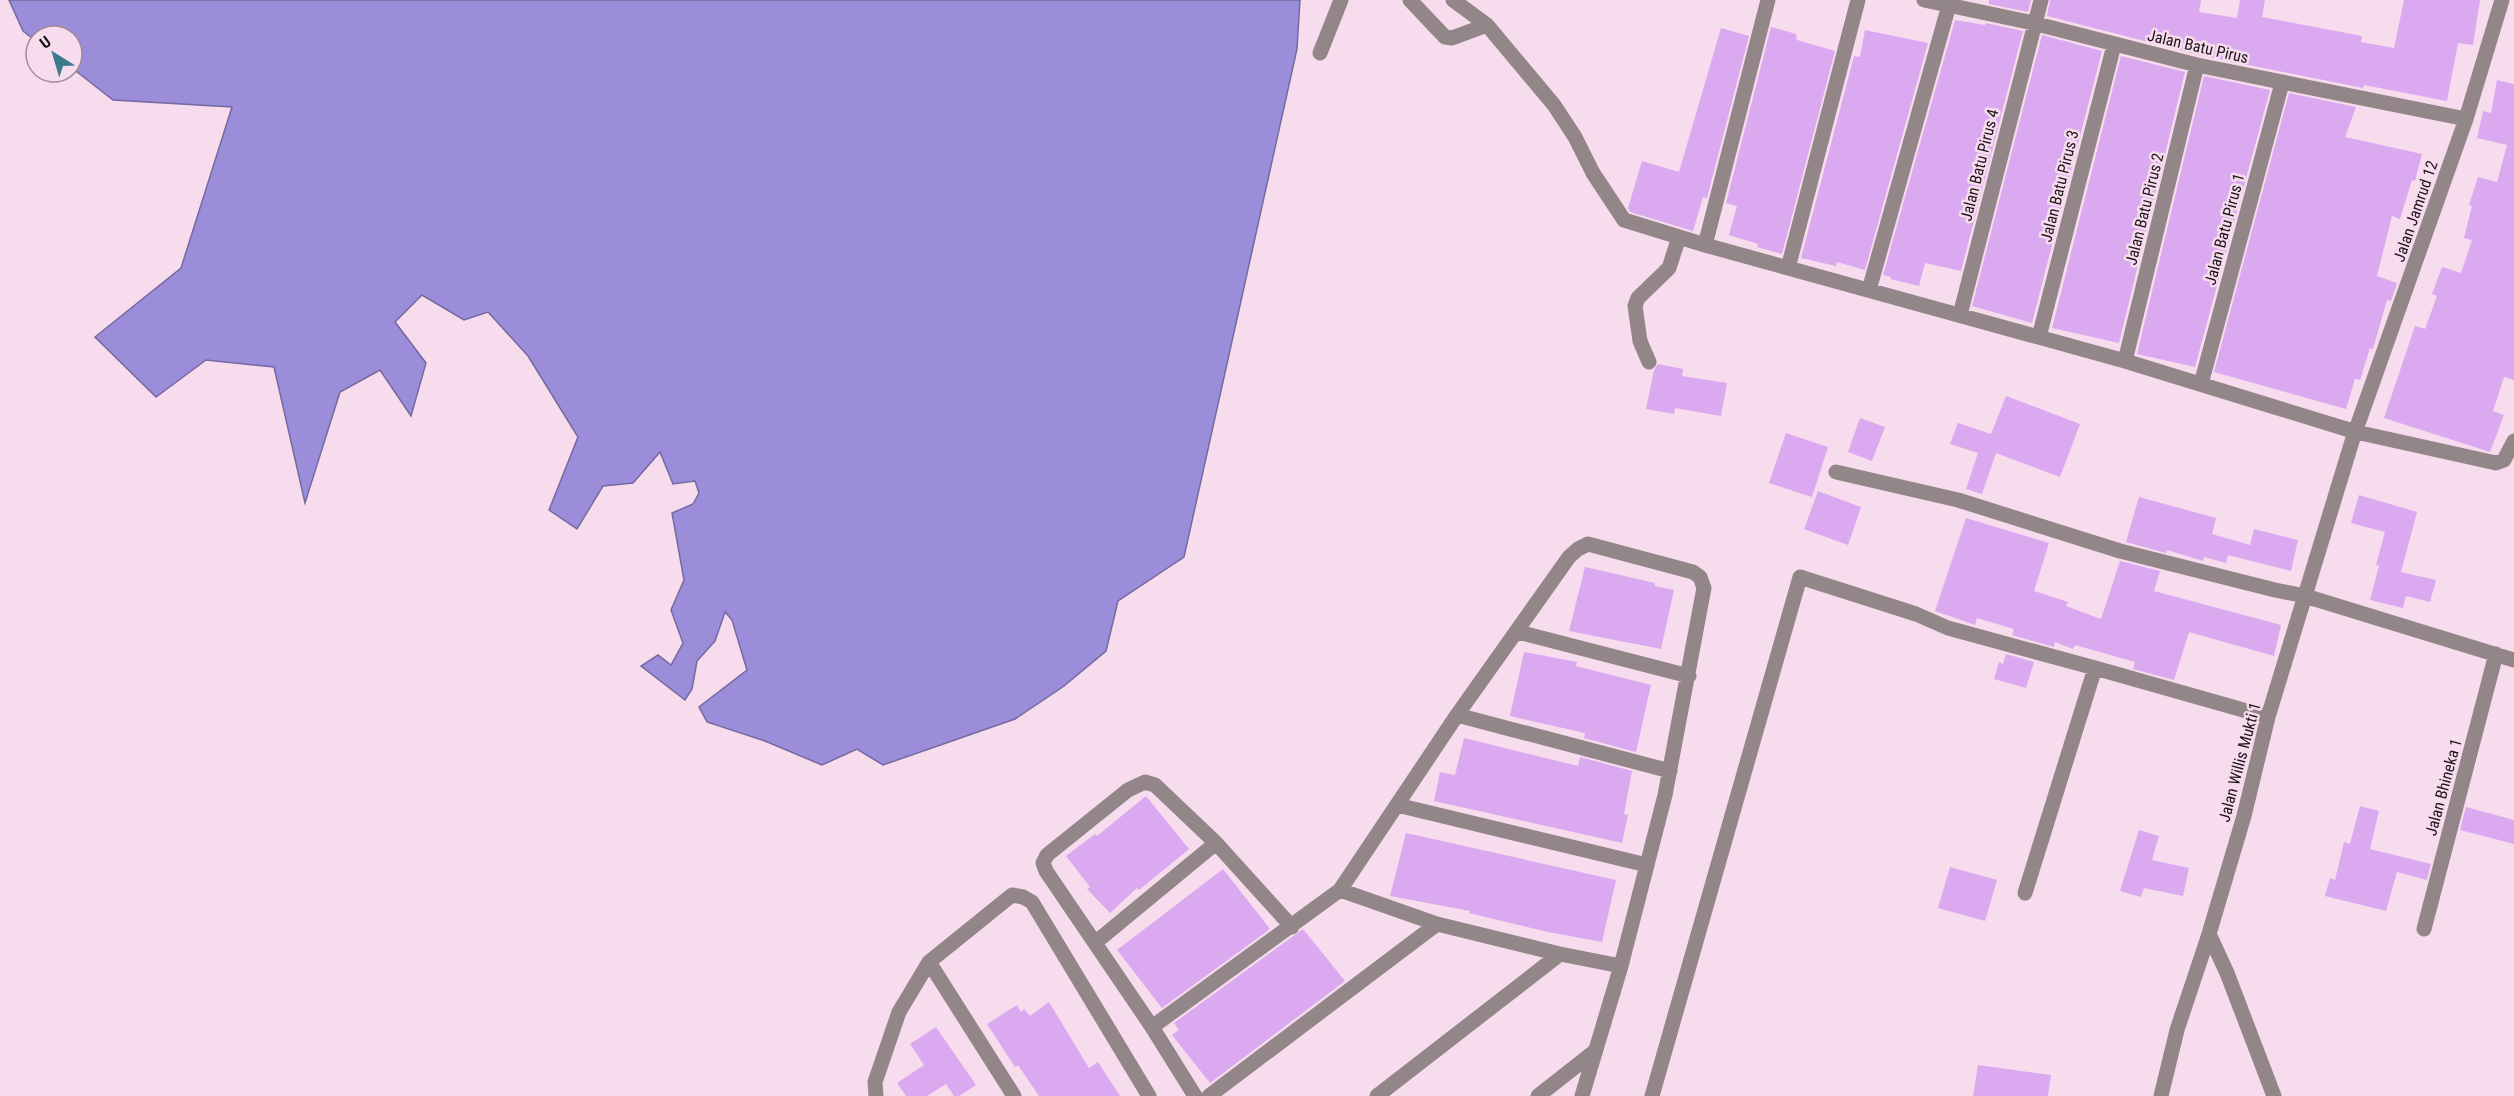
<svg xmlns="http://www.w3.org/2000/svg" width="2514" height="1096" font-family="'Roboto Condensed',sans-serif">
<rect width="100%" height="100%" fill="#f7dced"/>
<path fill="#9b8dd9" stroke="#7569a0" stroke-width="1.5" d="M9,0H1300L1297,49L1184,557L1118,601L1106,651L1064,686L1015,719L883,765L857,749L822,765L765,741L707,722L699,707L747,670L732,620L725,612L715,641L697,661L692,689L685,700L641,666L658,655L671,665L683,643L671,610L684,580L672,513L693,504L699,493L695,481L673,484L660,452L633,483L603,486L577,529L549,510L578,437L528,356L488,312L464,320L422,295L395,322L426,363L411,416L380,370L340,392L305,503L274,367L206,360L156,397L95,337L181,268L232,107L113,100L72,68V36H36V41L23,31Z"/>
<path fill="#daa9f0" d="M1989,0H2031L2028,12L1989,4Z
M2050,0H2201L2199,12L2237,18L2240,0H2265L2262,17L2362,36L2361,42L2394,48L2404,0H2480L2473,45L2458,43L2447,101L2364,85L2363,88L2199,55L2047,16Z
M1955,20L1985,25L1986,23L2023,31L1961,271L1925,263L1919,286L1890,279L1891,277L1883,275Z
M1771,27L1796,34L1797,40L1835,51L1782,254L1757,247L1758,244L1729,235L1737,206L1726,203Z
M1721,28L1749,36L1707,198L1703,197L1693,231L1630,212L1628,208L1642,161L1679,172Z
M1865,30L1928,43L1865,270L1837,262L1836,266L1801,258L1854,56L1860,57Z
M2042,35L2102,51L2032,323L1972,306Z
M2121,56L2185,72L2119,343L2052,328Z
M2204,76L2270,90L2195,367L2137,354Z
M2497,80L2514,84V380L2504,377L2493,411L2504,415L2490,452L2384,418L2415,326L2425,329L2437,296L2432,294L2442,267L2461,273L2472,240L2464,238L2472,206L2469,205L2478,177L2497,182L2507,145L2477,138L2483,111L2491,113Z
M2289,93L2356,107L2345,137L2422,154L2415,181L2412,180L2400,219L2392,216L2377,276L2397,283L2391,301L2387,300L2373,349L2370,348L2360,380L2355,379L2346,409L2214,372Z
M1658,364L1683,369L1682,376L1727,383L1721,416L1675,408L1674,414L1646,409L1654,370Z
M2006,396L2080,424L2060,477L1996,453L1982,494L1966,489L1978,453L1950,444L1958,423L1991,434Z
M1860,418L1885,427L1872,461L1848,452Z
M1786,433L1828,447L1812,497L1769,483Z
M1818,491L1861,507L1848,545L1804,529Z
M2359,495L2417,512L2401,572L2436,580L2430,602L2406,596L2403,608L2370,600L2379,566L2376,565L2385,532L2351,523Z
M2139,497L2216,518L2212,534L2250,545L2254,529L2298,540L2291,571L2228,555L2226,563L2204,557L2203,561L2167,550L2166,553L2126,542Z
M1966,518L2049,543L2034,591L2068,602L2066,606L2101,619L2120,561L2160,571L2154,591L2281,625L2274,656L2189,632L2174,680L2133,669L2135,662L2075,645L2073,649L2055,642L2054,647L2012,635L2014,629L1977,618L1975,625L1935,611Z
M1585,567L1655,583V586L1674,590L1661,649L1569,631Z
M1524,652L1577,662L1576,666L1651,685L1636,752L1584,738L1585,733L1510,716Z
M2006,654L2034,662L2026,688L1994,679L1999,662L2003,664Z
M1464,738L1578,766L1580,757L1632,771L1624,814L1628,815L1622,843L1434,801L1440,772L1455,775Z
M1146,796L1189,849L1139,890L1137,888L1110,913L1087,889L1090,887L1066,856L1095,834L1097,836Z
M2360,806L2379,811L2370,849L2431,864L2427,880L2397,872L2386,911L2325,896L2330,878L2335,880L2344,842L2350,844Z
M2466,807L2514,820V844L2460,830Z
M2139,830L2159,836L2152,860L2189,868L2183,896L2144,888L2141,897L2120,891Z
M1406,833L1616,880L1602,942L1548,932L1469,913L1470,911L1390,896Z
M1950,867L1997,880L1985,921L1938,908Z
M1223,869L1270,929L1162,1008L1117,950Z
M1303,929L1345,981L1210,1083L1172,1035L1179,1030L1174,1023Z
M1049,1002L1089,1068L1098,1062L1120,1096H1039L1018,1065L1015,1067L987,1024L1017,1005L1021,1012L1024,1009L1030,1016Z
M936,1027L976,1085L959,1096H954L946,1084L927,1096H906L897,1083L924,1065L910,1044Z
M1978,1065L2051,1075L2048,1096H1973Z"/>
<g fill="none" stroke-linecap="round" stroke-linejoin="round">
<path stroke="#938689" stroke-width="15" d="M1410,0L1445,37L1452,38L1487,25
M1453,0L1487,25L1554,105L1575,137L1593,173L1624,220L1705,245L2125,361L2356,432L2496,463L2504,460L2514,441
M1924,0L2033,23L2197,65L2466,119
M1320,53L1341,0
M1705,245L1768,0
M1788,268L1858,0
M1869,290L1949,5
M1960,315L2041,0
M2039,337L2114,45
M2125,361L2197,65
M1649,362L1640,341L1635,306L1638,298L1669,268L1679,237
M2201,384L2282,83
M1836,472L1958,500L2120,551L2275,590L2305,596L2514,660
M1518,632L1689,676
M1457,715L1670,771
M1397,805L1647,865
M1340,890L1457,715L1569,557L1578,549L1588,544L1693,572L1700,577L1704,588L1665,795L1621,966L1582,1096
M2025,893L2095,668L2268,717
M2424,929L2496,654
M1096,942L1216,843
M929,962L1014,1096
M1152,1027L1340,890L1437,924L1560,954L1621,966
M876,1096L875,1082L899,1012L929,962L1012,895L1023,897L1032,902L1149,1096
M1195,1096L1152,1027L1046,871L1043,863L1047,855L1128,790L1145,782L1155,785L1216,843L1292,927
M1209,1096L1437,924
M1377,1096L1560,954
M1538,1096L1594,1052
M1652,1096L1800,577L1916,614L1948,628L2095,668
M2161,1096L2177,1030L2209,934
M2274,1096L2227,973L2209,934L2244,816L2268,717L2353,438L2466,119L2502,0"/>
</g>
<g text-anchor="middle" stroke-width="5" stroke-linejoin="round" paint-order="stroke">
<g font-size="16" fill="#1d141a" stroke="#f7dced">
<text transform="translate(2198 46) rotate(13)" y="6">Jalan Batu Pirus</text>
<text transform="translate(1979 165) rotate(-76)" y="6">Jalan Batu Pirus 4</text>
<text transform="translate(2059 186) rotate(-76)" y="6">Jalan Batu Pirus 3</text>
<text transform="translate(2144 209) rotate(-76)" y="6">Jalan Batu Pirus 2</text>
<text transform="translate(2415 211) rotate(-71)" y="6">Jalan Jamrud 12</text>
<text transform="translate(2224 229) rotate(-75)" y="6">Jalan Batu Pirus 1</text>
<text transform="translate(2239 762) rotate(-75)" y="6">Jalan Willis Mukti 1</text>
<text transform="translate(2443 787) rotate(-75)" y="6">Jalan Bhineka 1</text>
</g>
</g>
<g transform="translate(54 54) rotate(323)"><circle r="28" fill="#f7dced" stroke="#a08c99" stroke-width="1.5"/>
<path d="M0-4.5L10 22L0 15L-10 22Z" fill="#397a8c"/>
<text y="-9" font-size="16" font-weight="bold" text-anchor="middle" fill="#1d141a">U</text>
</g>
</svg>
